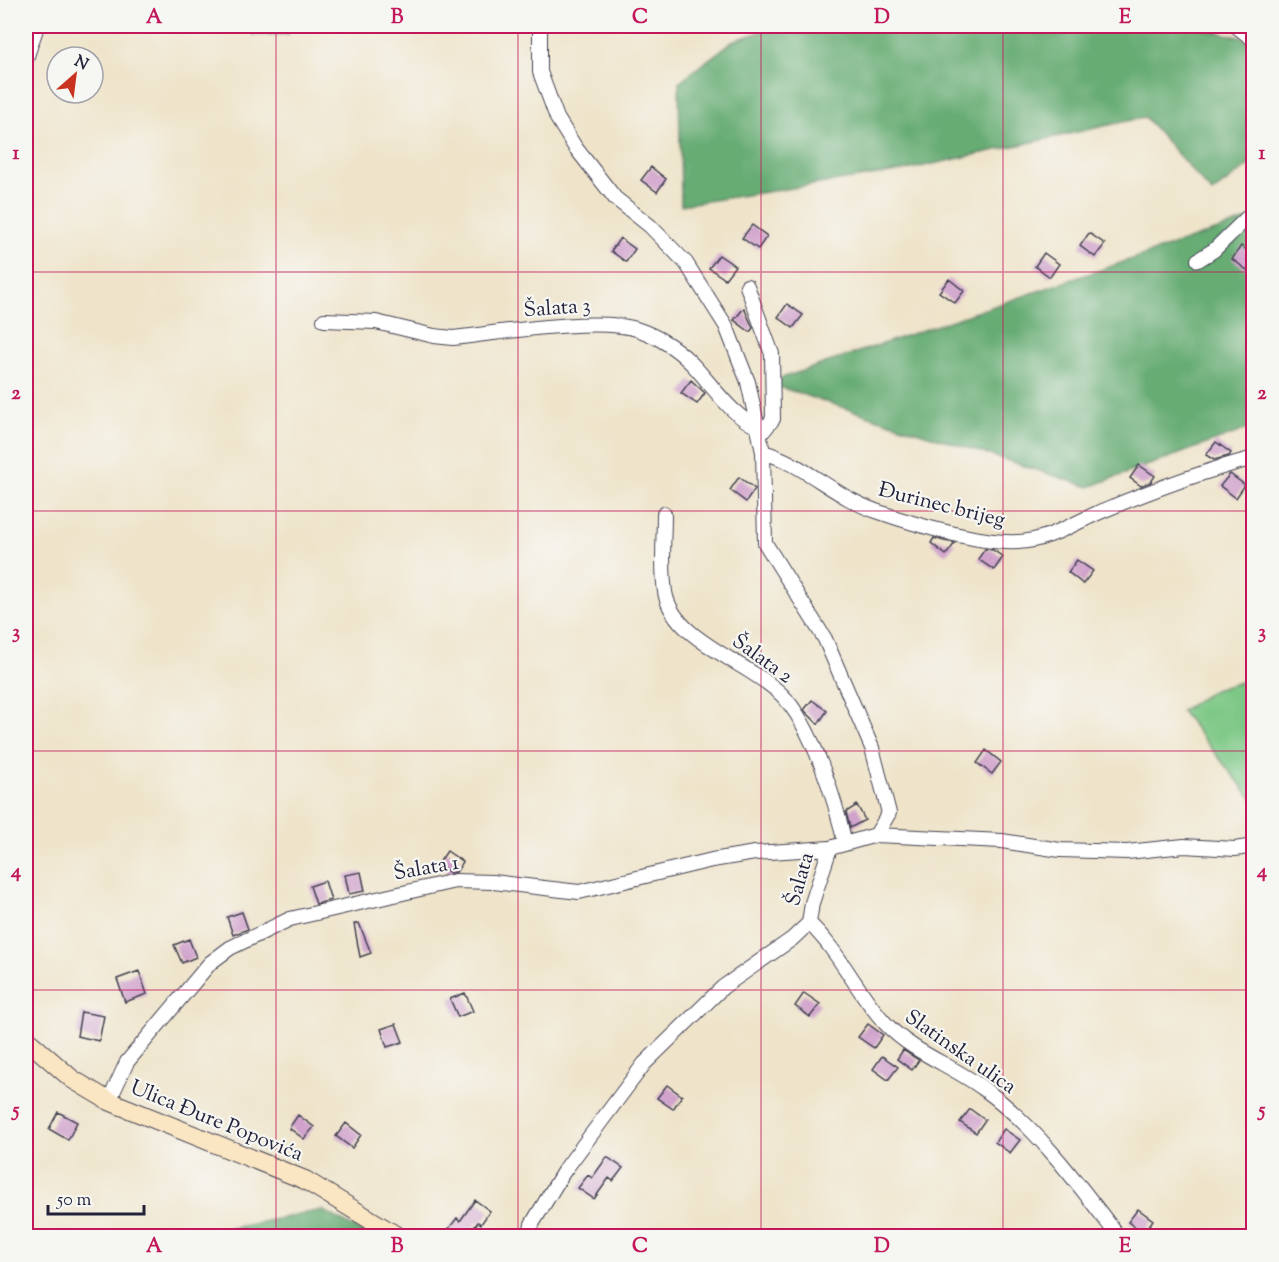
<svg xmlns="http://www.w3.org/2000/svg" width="1279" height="1262" font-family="'Sorts Mill Goudy',serif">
<rect width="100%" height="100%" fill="#f6f6f2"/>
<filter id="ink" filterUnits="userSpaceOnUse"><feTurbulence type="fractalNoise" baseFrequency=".0167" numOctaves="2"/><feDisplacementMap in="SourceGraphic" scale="12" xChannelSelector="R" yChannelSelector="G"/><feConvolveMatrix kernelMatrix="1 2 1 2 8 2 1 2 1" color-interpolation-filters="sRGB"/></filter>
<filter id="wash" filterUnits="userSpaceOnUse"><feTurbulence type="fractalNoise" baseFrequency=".008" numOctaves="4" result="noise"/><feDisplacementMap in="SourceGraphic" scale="24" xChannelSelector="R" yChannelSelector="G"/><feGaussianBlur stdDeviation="1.35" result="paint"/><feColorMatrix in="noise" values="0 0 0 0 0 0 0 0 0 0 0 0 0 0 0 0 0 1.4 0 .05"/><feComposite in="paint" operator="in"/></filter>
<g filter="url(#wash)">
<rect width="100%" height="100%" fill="#efe4ca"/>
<path fill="#7dc886" stroke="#507560" stroke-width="1.5" d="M1241,682L1253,683V800L1181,711L1214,690Z"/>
<path fill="#66ac73" stroke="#446757" stroke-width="1.5" d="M254,26H289L288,34L253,35Z
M778,26H1190L1244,38L1253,46V162L1212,193L1145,117L897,172L681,205L679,82L733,41Z
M1253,218V427L1089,487L767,383Z
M322,1210L370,1236H191H192Z"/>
<g id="blocks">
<path fill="#d0a2cc" d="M651,167L666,179L657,192L641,180Z
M752,225L767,236L758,249L742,238Z
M1089,233L1105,244L1095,257L1080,246Z
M620,238L635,249L626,262L611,251Z
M1241,246L1254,255V261L1247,270L1232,259Z
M1044,253L1059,264L1050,277L1035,266Z
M719,255L735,266L725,279L709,268Z
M949,279L964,291L955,303L939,292Z
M787,304L803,315L793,328L778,317Z
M744,308L753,328L750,332L734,320Z
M691,380L705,393L697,404L681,393Z
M1216,442L1231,453L1229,456L1214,460L1206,455Z
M1139,465L1155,476L1151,482L1141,486L1130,478Z
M1230,474L1245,485L1236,498L1220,486Z
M739,477L755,489L746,502L730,490Z
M934,538L944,541L955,543L946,555L931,543Z
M985,549L993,550L1003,557L994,570L978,559Z
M1077,560L1093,571L1083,584L1068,572Z
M812,700L827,711L818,724L804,710Z
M986,750L1001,762L992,774L977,763Z
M857,805L865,820L850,828L846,812Z
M447,851L463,862L456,872L450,873L438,864Z
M361,872L365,891L349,894L345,875Z
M325,881L331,900L316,904L310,886Z
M242,912L248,929L233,935L227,917Z
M359,923L371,953L360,957L354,924Z
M189,939L196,957L182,963L174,945Z
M139,971L147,994L125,1002L117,979Z
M465,993L473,1011L458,1017L450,999Z
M804,993L820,1004L810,1017L795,1006Z
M81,1012L104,1016L99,1041L77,1036Z
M396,1024L403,1042L387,1047L381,1029Z
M868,1024L883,1035L874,1048L858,1037Z
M903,1050L919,1060L912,1070L897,1059Z
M882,1056L898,1067L888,1080L873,1069Z
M667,1085L682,1096L673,1109L657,1098Z
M970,1109L985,1120L976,1133L960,1122Z
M58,1112L77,1122L68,1140L49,1129Z
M298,1115L314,1127L304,1139L289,1128Z
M346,1123L361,1135L352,1148L336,1136Z
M1004,1129L1020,1140L1010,1153L995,1142Z
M607,1157L623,1168L613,1181L609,1178L594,1199L578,1188L588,1175L592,1178Z
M475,1200L490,1211L481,1224L478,1222L467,1236H454L447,1231L457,1218L460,1221Z
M1138,1209L1153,1220L1144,1233L1128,1222Z"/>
</g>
</g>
<g filter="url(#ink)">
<use href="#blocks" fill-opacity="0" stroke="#413f50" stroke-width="1.5"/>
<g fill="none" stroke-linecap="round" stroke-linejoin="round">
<defs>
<path id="street" d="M540,26V72L557,118L575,147L615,198L650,226L686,263L726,326L748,382L763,452L765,543L825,639L872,748L889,813L876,835
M1236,26L1254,40
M26,59L37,26
M1198,260L1214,250L1254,211
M747,286L772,354L773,419L760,435
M324,320L376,322L434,336L453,338C498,333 599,316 639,330C657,336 676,348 689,361C711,382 729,415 758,427
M763,452C805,464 835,497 876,511C913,524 979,544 1018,542C1049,541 1079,520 1107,509C1155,489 1204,471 1254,458
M664,514C664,539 661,567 665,592C673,641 749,662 782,695C812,725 836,802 845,844
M809,923C840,952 857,993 886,1024C913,1053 952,1065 984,1089C1037,1127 1079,1185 1118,1236
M109,1101L127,1062L210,963L230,948L290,919L455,881L493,882L579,892L712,860L755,853L830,848
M530,1236L532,1224L564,1171L644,1064L723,987L792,939L809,923L812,903L830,848L876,835L1002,841L1060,850L1127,852L1184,846L1235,849L1254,846"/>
<path id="secondary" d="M26,1039L72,1079L109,1101L305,1180L397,1236"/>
</defs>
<use href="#street" stroke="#413f50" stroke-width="16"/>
<use href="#secondary" stroke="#413f50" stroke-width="20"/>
<use href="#street" stroke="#fff" stroke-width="14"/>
<use href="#secondary" stroke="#fbe6c3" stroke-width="18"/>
</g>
</g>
<path fill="none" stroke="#c2185b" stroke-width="1.5" stroke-opacity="0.55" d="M276,26V1236M518,26V1236M761,26V1236M1003,26V1236M26,272H1254M26,511H1254M26,751H1254M26,990H1254"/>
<g text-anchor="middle" stroke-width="4.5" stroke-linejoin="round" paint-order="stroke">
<g font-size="21" fill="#22223b" stroke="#f6f6f2">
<text transform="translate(557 307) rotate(-4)" y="7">Šalata 3</text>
<text transform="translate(942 504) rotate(14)" y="7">Đurinec brijeg</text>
<text transform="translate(763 658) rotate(36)" y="7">Šalata 2</text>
<text transform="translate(426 867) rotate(-10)" y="7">Šalata 1</text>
<text transform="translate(799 879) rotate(-74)" y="7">Šalata</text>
<text transform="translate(961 1051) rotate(35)" y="7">Slatinska ulica</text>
<text transform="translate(217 1120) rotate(22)" y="7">Ulica Đure Popovića</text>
</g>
</g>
<rect width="1279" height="1262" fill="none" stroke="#f6f6f2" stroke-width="66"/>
<g transform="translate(75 75) rotate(28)"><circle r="28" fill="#f6f6f2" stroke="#a1a1a9" stroke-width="1.5"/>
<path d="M0-4.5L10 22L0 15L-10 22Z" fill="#c8321e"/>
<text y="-9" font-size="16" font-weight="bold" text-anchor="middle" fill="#22223b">N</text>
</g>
<path d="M48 1205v9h96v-9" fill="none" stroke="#22223b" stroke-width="3"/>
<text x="57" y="1205" font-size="18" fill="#22223b" stroke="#f6f6f2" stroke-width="4.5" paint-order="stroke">50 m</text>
<rect x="33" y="33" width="1213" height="1196" fill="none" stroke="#c2185b" stroke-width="2"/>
<g font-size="20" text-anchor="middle" font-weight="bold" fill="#c2185b">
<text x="154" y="23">A</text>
<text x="397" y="23">B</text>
<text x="640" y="23">C</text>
<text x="882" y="23">D</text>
<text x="1125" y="23">E</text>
<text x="16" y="159">1</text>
<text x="1262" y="159">1</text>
<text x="16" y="399">2</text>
<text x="1262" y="399">2</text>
<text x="16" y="638">3</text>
<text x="1262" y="638">3</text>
<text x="16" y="877">4</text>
<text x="1262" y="877">4</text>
<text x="16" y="1116">5</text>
<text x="1262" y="1116">5</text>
<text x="154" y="1252">A</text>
<text x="397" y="1252">B</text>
<text x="640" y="1252">C</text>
<text x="882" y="1252">D</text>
<text x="1125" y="1252">E</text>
</g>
</svg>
